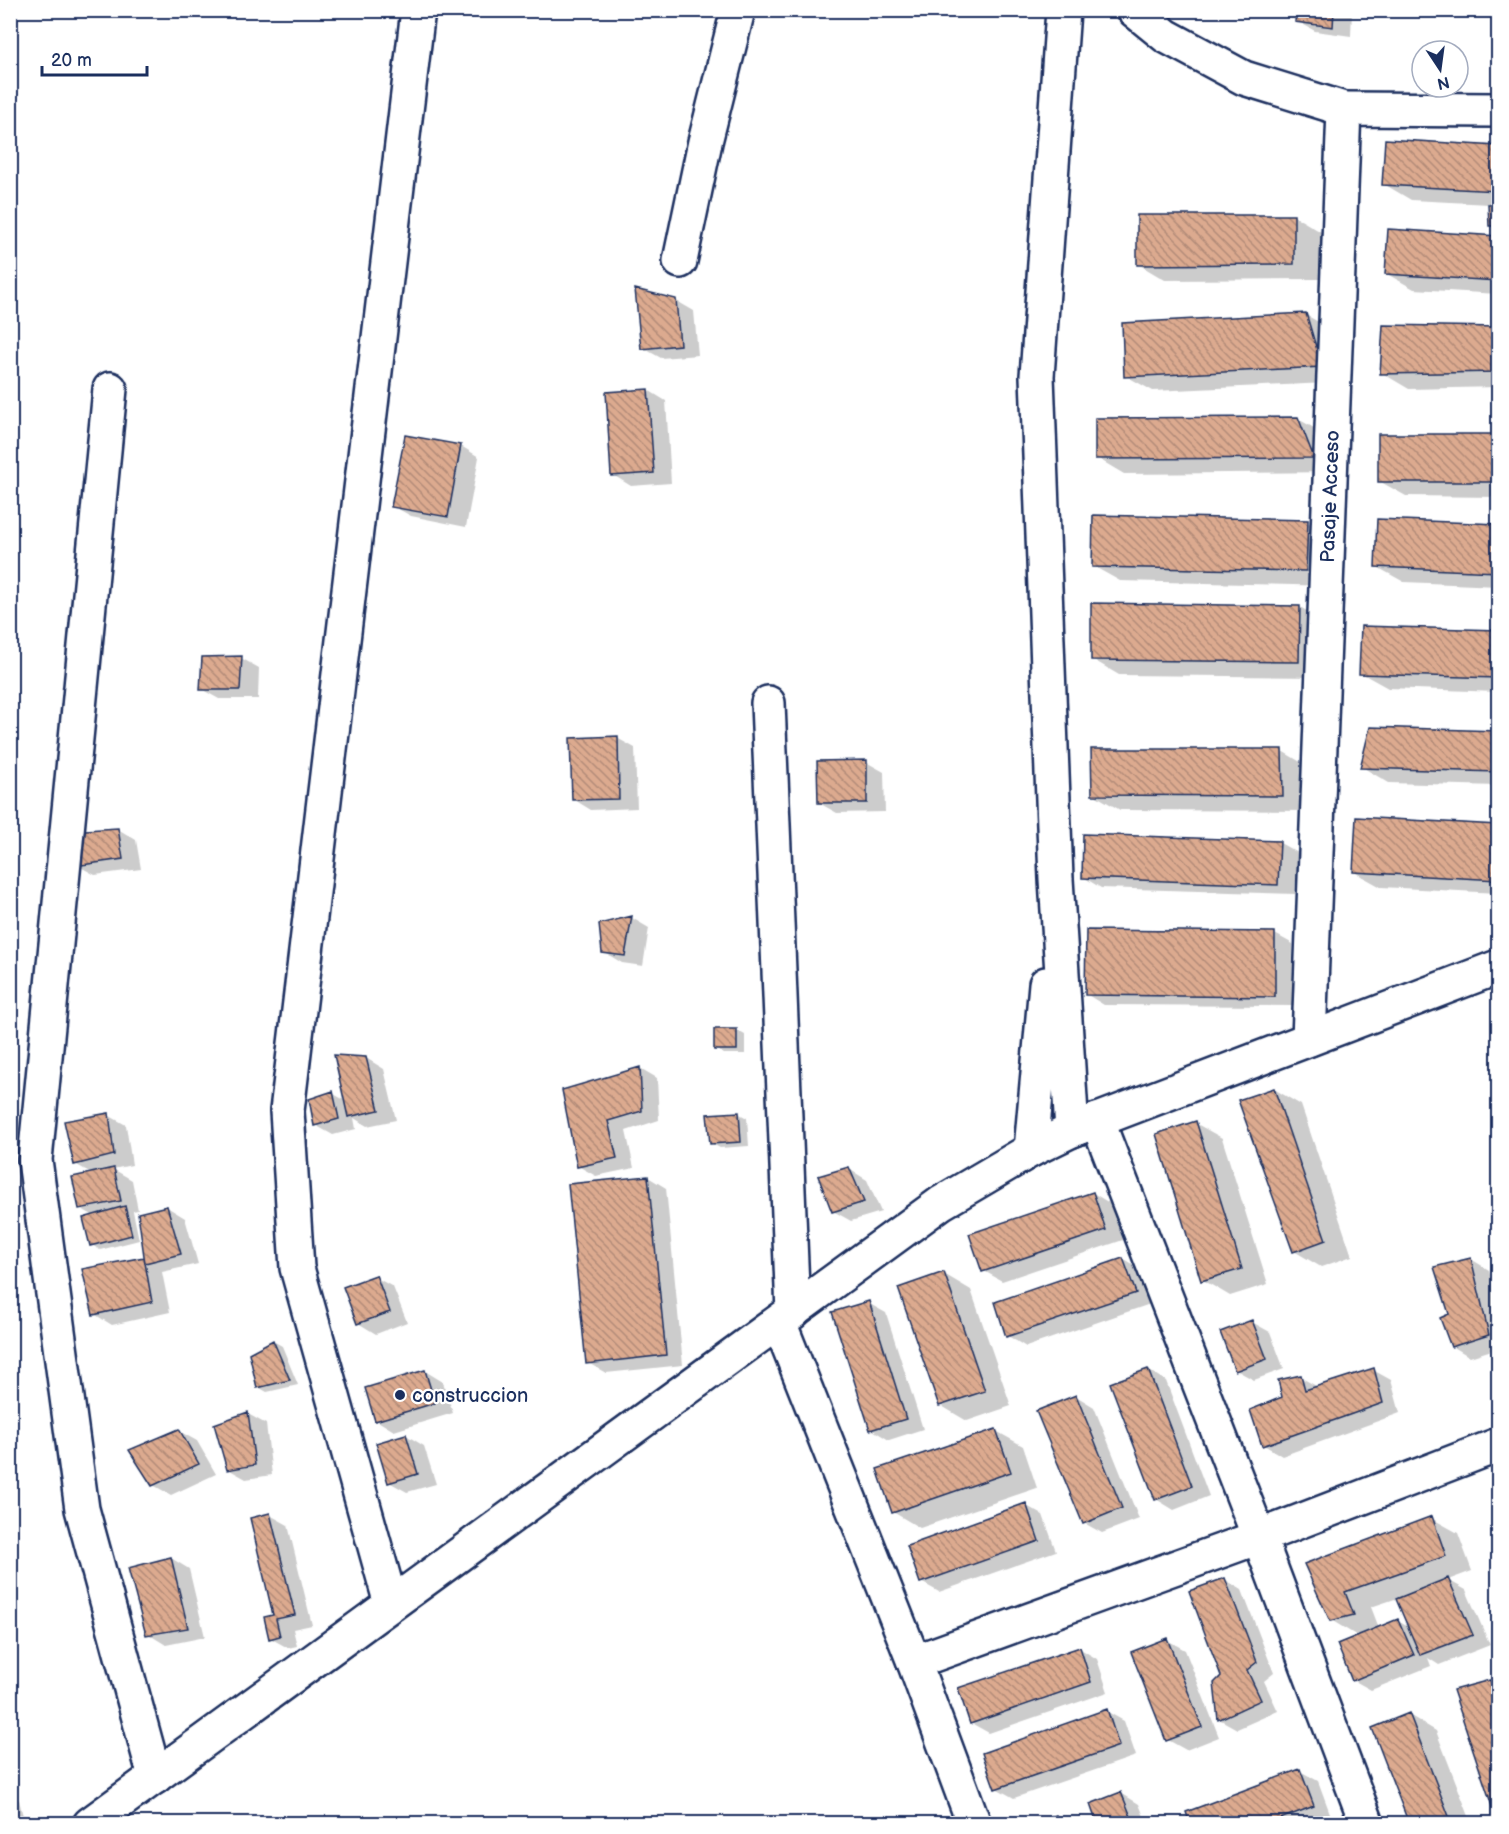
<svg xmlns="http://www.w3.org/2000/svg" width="1509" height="1834" font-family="'Balsamiq Sans',sans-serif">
<defs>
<pattern id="building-back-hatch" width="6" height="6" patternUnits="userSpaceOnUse" patternTransform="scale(1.5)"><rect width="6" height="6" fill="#dcaa8f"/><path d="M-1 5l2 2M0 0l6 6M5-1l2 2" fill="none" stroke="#b28b78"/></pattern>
</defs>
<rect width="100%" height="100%" fill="#fff"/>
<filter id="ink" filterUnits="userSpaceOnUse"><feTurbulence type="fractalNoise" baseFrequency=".0167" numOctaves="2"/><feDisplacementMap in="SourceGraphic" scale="12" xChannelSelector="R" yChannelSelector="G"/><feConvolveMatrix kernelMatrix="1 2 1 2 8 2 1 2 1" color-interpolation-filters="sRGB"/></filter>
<g filter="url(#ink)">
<path fill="#0003" fill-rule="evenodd" d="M1298,10H1352L1351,36L1315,31L1297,21Z
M1386,141L1498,147V229L1490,225L1489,204L1411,200L1384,184Z
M1139,216H1294L1321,232V279L1165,280L1138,264Z
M1389,230L1498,237V294L1414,289L1387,274Z
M675,300L694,311L698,355L661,358L643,348Z
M1306,315L1333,330L1348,382L1153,391L1126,376Z
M1385,327L1498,329V387L1409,389L1382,373Z
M648,390L666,401L671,483L631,486L613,475Z
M1298,419L1325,434L1340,472L1124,474L1097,458Z
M1379,435H1498V497L1406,496L1379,481Z
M461,446L479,457L466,527L411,516L393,506Z
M1379,521L1498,525V586L1404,582L1377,567Z
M1307,522L1334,537L1333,586L1120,581L1093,566Z
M1300,607L1327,623L1326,677L1119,675L1092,659Z
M1362,627L1498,632V692L1388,688L1361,673Z
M241,658L259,668L258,699H219L201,689Z
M1371,729L1498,732V786L1389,783L1362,767Z
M617,738L635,748L637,808L591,810L573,799Z
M1282,751L1309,767L1310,811L1120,810L1093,794Z
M866,762L884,772L885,812L837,813L819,803Z
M1357,818L1498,826V893L1381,887L1354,872Z
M118,829L136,840L141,869L95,875L77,865Z
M1085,836L1280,843L1298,853L1295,894L1101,888L1083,877Z
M632,918L649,928L643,966L622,963L604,952L600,926Z
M1275,934L1293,944L1292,1006L1104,1005L1086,994Z
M736,1030L745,1035V1054H724L715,1049Z
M366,1058L384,1069L396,1120L367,1126L354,1118L356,1129L333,1135L315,1125L332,1093L346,1101Z
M640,1068L657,1078L659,1120L626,1131L634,1168L596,1176L578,1166Z
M1274,1089L1301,1105L1352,1256L1321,1267L1294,1251Z
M738,1113L747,1118L749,1146L720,1148L712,1144Z
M108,1115L126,1125L132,1165L113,1169L132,1180L138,1210L133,1211L139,1240L100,1250L92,1245L94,1216L80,1208L93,1174L75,1164Z
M1195,1123L1222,1138L1268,1284L1230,1296L1203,1280Z
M849,1169L867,1180L881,1212L851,1221L833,1211Z
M648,1177L666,1188L683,1365L606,1373L588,1363Z
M1093,1193L1111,1204L1123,1240L1002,1281L984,1271Z
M167,1207L185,1218L198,1264L162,1272L170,1312L112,1325L94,1314L84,1270L146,1258Z
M1123,1259L1141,1270L1153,1303L1026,1347L1008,1336Z
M1471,1259L1489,1270L1498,1312V1348L1470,1357L1452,1346L1451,1315Z
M944,1274L971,1290L1011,1406L967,1421L940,1405Z
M375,1277L393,1287L407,1322L376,1334L358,1323Z
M868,1303L886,1313L923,1429L889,1440L871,1429Z
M1252,1322L1270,1332L1284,1369L1254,1380L1236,1370Z
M273,1341L282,1346L298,1385L267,1392L258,1387Z
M1148,1370L1166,1381L1209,1496L1174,1510L1156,1499Z
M1373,1370L1391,1380L1400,1413L1282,1456L1264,1445L1284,1398L1300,1377L1318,1387Z
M425,1371L443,1382L453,1413L394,1431L376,1420Z
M1076,1396L1094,1407L1139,1519L1102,1533L1084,1523Z
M248,1414L266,1424L272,1475L246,1479L228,1469Z
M179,1431L197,1441L216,1474L171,1495L153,1485Z
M996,1431L1023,1446L1037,1488L920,1528L893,1512Z
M406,1435L424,1446L436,1484L407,1492L389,1482Z
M1025,1505L1043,1515L1056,1551L939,1592L921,1582Z
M270,1515L288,1525L312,1625L293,1629L297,1646L288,1648L270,1638L275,1616Z
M1431,1518L1458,1533L1472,1571L1448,1580L1466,1590L1490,1645L1439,1665L1428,1658L1431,1666L1371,1690L1353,1680L1359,1637L1331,1620L1306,1564ZM1398,1598L1410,1627L1398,1620L1379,1628L1371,1607Z
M171,1558L189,1569L205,1637L166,1645L148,1634Z
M1224,1579L1242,1590L1274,1673L1264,1681L1278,1711L1237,1729L1219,1719L1223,1676Z
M1167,1640L1185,1650L1219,1737L1186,1750L1168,1740Z
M1079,1648L1097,1659L1108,1692L989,1733L971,1723Z
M1490,1681L1498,1686V1822L1455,1691Z
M1106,1711L1124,1721L1136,1756L1014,1798L996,1788Z
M1409,1715L1436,1731L1472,1824H1410Z
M10,1766L15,1769L17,1784L10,1786Z
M1300,1771L1318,1781L1331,1816L1311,1824H1192Z
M1121,1793L1139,1804L1147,1824H1099Z
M10,1795L19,1800L25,1824H10Z
M1056,1817L1068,1824H1038Z"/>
<path fill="url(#building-back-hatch)" stroke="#1b2f5e" stroke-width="1.5" d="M1296,10H1334L1333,27L1295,22Z
M1385,139L1498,146V191L1382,185Z
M1488,204H1498V226H1489Z
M1137,215H1294V264L1137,265Z
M1388,229L1498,236V281L1385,274Z
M635,289L676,299L680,345L641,349Z
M1306,313L1322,367L1124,377L1122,323Z
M1383,325L1498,327V372L1380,374Z
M648,389L654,473L611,476L606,392Z
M1298,417L1314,458L1095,459V418Z
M1378,434H1498V482H1378Z
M405,435L461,445L448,517L391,507Z
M1093,515L1308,520L1306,571L1092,567Z
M1377,519L1498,524V572L1375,567Z
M1091,603L1300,606L1299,662L1091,660Z
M1361,626L1498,630V678L1359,674Z
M242,656L240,690H200L202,657Z
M1370,727L1498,731V772L1360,768Z
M618,736L619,799L572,800L570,738Z
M1091,749H1282L1283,796L1092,795Z
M867,760V803H818L817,761Z
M1356,817L1498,825V880L1353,872Z
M118,828L123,859L75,866L69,831Z
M1083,834L1280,841L1278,885L1082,878Z
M632,916L625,956L602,953L599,924Z
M1086,930L1275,932V997L1085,995Z
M714,1029H737V1050H714Z
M334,1055L366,1057L379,1110L348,1117Z
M640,1067L642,1111L608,1121L617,1158L577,1167L562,1090Z
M1274,1088L1326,1240L1293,1252L1238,1100Z
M333,1091L339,1119L314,1126L309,1099Z
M739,1112L741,1142L710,1144L707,1114Z
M109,1113L114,1155L74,1165L64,1121Z
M1196,1121L1242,1269L1201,1281L1156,1134Z
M849,1167L864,1202L832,1212L818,1176Z
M114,1168L121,1201L79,1209L72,1177Z
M648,1176L666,1355L586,1364L568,1184Z
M1093,1192L1106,1230L982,1272L969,1234Z
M125,1206L132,1235L90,1246L83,1218Z
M167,1206L181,1254L145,1263L138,1213Z
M144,1257L152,1302L93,1315L82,1269Z
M1123,1258L1136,1293L1006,1337L995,1302Z
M1471,1258L1489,1335L1451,1347L1440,1318L1449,1314L1434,1267Z
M944,1272L985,1391L939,1406L898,1288Z
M376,1275L390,1312L357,1324L343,1287Z
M869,1301L906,1419L870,1430L832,1312Z
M1252,1320L1267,1359L1235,1371L1220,1332Z
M273,1340L290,1380L257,1388L249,1353Z
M1374,1368L1383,1403L1262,1446L1250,1410L1282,1397L1278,1380L1301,1375L1305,1390Z
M1148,1369L1192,1486L1155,1500L1110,1383Z
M425,1370L435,1403L375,1421L365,1388Z
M1076,1395L1122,1508L1083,1524L1036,1411Z
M248,1412L255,1465L227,1470L214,1424Z
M179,1429L199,1464L152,1486L129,1450Z
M996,1429L1011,1472L892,1513L877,1469Z
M406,1434L418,1474L388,1483L376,1443Z
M1026,1503L1039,1541L920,1583L907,1546Z
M270,1513L295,1615L276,1619L280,1636L269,1639L264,1617L273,1615L250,1518Z
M1432,1516L1446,1556L1345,1592L1354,1615L1330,1621L1304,1564Z
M171,1557L188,1628L146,1635L128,1568Z
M1225,1578L1257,1662L1247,1670L1261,1700L1218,1720L1214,1683L1221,1676L1189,1591Z
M1448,1578L1473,1635L1420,1655L1396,1599Z
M1398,1619L1414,1655L1352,1681L1337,1644Z
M1167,1638L1202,1727L1166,1741L1131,1652Z
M1080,1647L1091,1682L970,1724L958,1688Z
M1490,1680L1498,1702V1824L1453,1690Z
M1107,1709L1119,1746L995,1789L982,1753Z
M1409,1713L1452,1824H1409L1372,1728Z
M1300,1769L1314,1806L1267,1824H1190L1186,1812Z
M1121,1792L1134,1824H1097L1090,1804Z
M1056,1815L1060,1824H1034Z"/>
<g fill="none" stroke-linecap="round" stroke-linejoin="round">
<defs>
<g id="street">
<path d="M1063,10L1037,376L1056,879L1072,1130L1097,1120L1259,1537L1367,1824"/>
<path d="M1134,10L1166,36L1244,78L1344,109"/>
<path d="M680,261L705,142L738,10"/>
<path d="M110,389L35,1160L82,1509L155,1777"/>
<path d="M768,703L793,1312L779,1322L914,1662L974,1824"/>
<path id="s1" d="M1309,1039L1344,109L1498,110"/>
<path d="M1031,1150L1046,984"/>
<path d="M391,1604L297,1268L287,1111L418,10"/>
<path d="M914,1662L1259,1537L1498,1445"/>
<path d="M90,1824L941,1203L1031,1150L1072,1130L1498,967"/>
</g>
</defs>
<use href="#street" stroke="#1b2f5e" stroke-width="38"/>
<use href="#street" stroke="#fff" stroke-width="33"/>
</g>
</g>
<circle fill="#1b2f5e" stroke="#fff" stroke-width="2" cx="400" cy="1395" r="6"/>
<g text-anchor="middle" stroke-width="4.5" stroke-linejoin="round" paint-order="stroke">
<g font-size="20" fill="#1b2f5e" stroke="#fff">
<text dy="7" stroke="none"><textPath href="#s1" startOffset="543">Pasaje Acceso</textPath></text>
</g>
<g font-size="20" fill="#1b2f5e" stroke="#fff" text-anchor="start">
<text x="412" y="1402">construccion</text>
</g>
</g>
<rect width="1509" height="1834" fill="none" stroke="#fff" stroke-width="36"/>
<rect x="18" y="18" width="1473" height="1798" fill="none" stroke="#1b2f5e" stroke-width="2" filter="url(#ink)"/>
<g transform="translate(1440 69) rotate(167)"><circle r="28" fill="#ffffff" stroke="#a4acbf" stroke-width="1.5"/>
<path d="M0-4.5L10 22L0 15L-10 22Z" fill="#1b2f5e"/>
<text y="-9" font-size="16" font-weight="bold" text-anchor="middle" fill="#1b2f5e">N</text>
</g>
<path d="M42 66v9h105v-9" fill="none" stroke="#1b2f5e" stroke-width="3"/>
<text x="51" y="66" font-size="18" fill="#1b2f5e" stroke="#ffffff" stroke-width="4.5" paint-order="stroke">20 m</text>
</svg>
